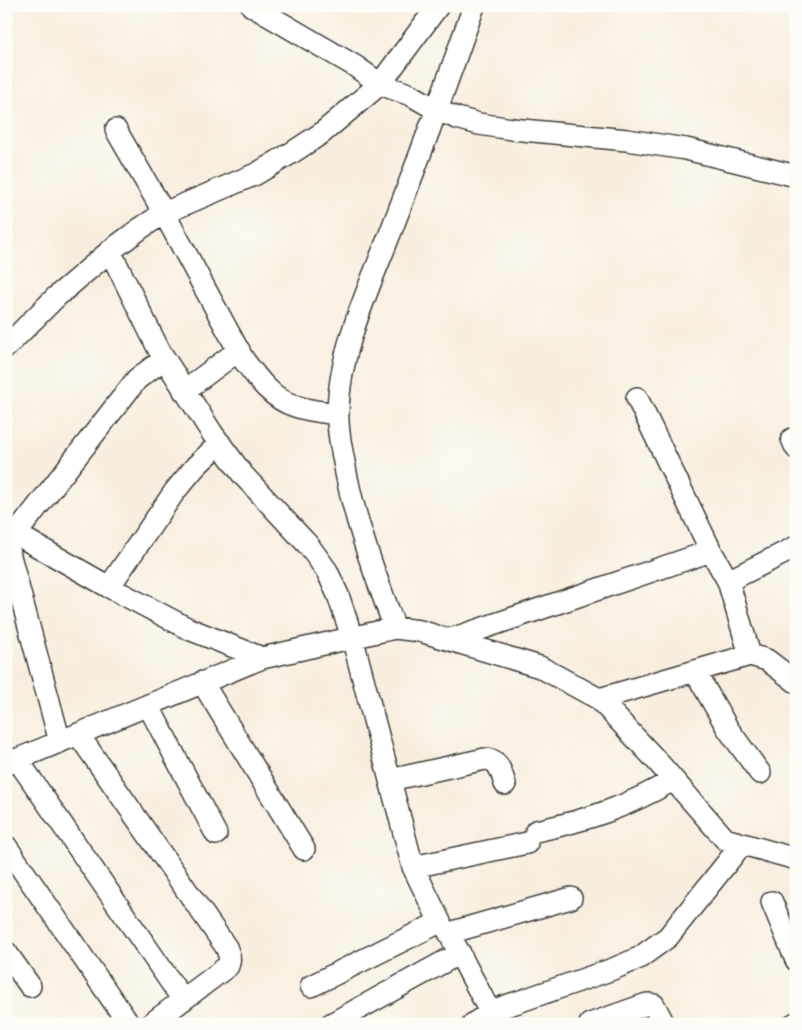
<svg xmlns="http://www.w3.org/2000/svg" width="802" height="1030" font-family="Kalam,sans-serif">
<rect width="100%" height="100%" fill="#fdfcf7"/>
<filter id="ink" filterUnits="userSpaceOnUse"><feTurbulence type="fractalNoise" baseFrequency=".02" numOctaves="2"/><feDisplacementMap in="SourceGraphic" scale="10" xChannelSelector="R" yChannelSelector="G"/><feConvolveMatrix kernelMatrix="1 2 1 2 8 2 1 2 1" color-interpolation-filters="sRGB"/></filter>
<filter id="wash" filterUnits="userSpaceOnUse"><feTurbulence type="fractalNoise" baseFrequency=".0096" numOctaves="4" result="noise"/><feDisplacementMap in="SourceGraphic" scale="20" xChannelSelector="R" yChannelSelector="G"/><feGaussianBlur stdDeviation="1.12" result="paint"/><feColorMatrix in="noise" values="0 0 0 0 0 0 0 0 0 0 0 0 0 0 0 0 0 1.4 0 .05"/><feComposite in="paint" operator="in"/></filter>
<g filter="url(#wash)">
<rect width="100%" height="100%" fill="#f8eede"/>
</g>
<g filter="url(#ink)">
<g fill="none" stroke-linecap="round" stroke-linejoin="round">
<defs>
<path id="street" d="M252,6L355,66L380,84L411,95L437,110L457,118L479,124L512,129L627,140L686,149L796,176
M116,130L164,213L243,359C257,378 272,399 295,406C308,411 324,412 338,414
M110,251L159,350L212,433L243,475L309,546L327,571L338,595L352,637L413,867L440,922L311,986
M6,347L56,297L110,251L141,228L164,213L256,174L293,152L322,133L380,84L438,6
M184,391L239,350
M637,398L711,551L728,581
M792,439L796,448
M6,531L16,534L109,587L189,629L262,658L395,628L420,631L540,667L599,699L657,761L725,839L796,859
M16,534L137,379L164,359
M6,541L60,742
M109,587L175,491L196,466L220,443
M395,628C374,572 354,520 344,462C341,446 337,430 338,413C339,348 370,286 393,226C421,153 448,80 474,6
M451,639L711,551
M750,655L767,660L796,682
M695,671L728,729L760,773
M202,682L304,849
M599,699L750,655L728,581L796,547
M148,705L216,834
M78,734L226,947C229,954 231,959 228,966L151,1024
M17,759L183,1000
M6,764L262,658
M390,780L485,759C499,759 501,772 505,784
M536,831C588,820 627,807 673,780
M6,846L129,1024
M413,867L527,843
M772,902L796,960
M449,933L571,898
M453,941L490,1012
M6,952L30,986
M331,1024L460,953
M473,1024C487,1014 499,1007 515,1003L613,969L639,958L668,937L742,844
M590,1024L647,1004L654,1005L664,1024
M794,1024L796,1023"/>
</defs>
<use href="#street" stroke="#3d3c39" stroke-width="24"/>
<use href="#street" stroke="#fff" stroke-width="21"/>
</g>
</g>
<rect width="802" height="1030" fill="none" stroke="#fdfcf7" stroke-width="25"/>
</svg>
